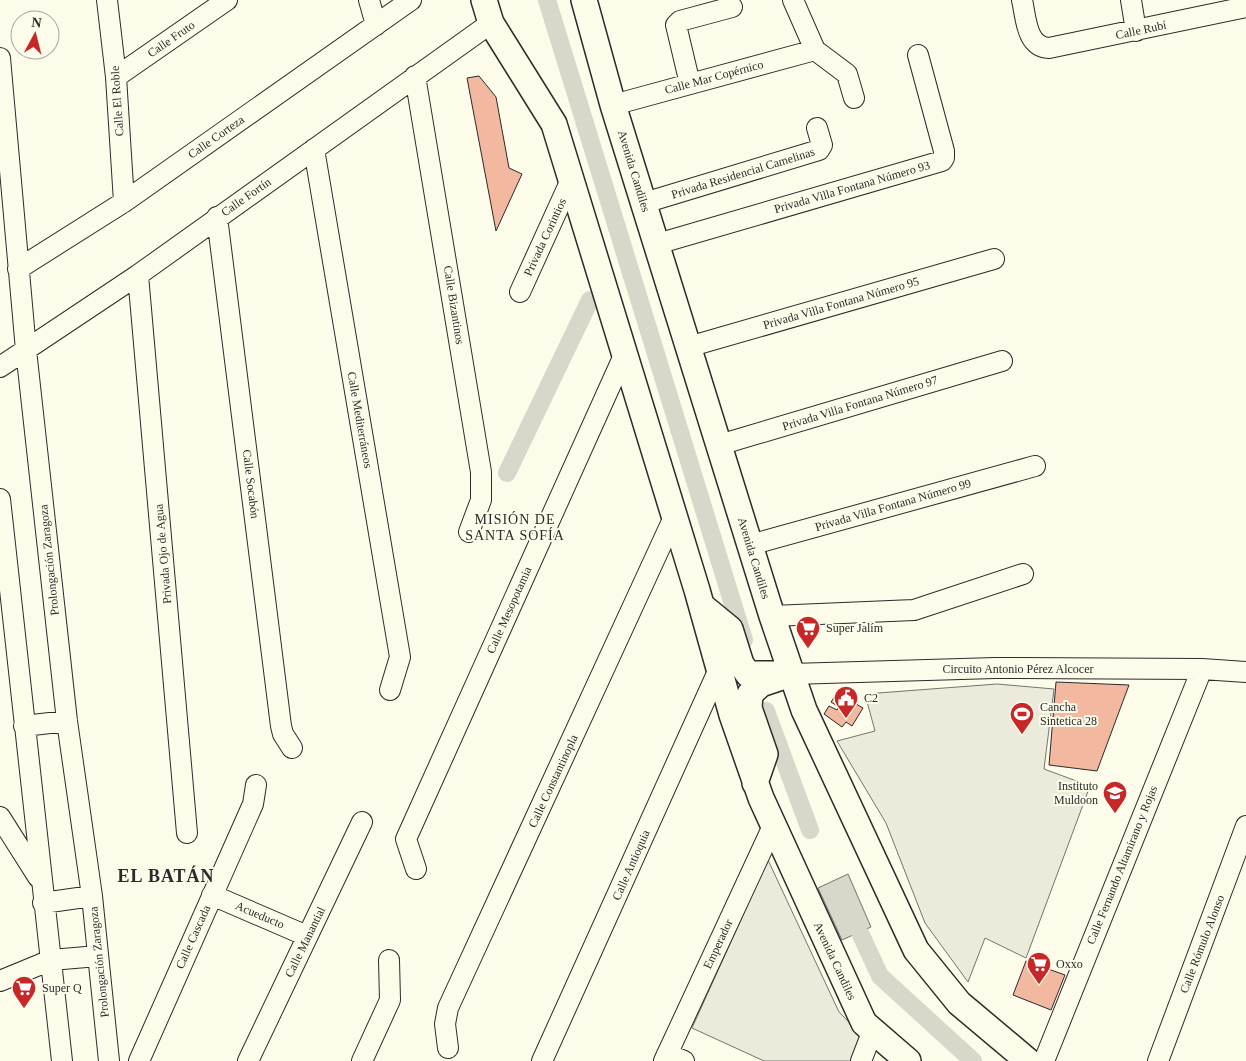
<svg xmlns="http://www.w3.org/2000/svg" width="1246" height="1061" font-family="'Times New Roman',serif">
<rect width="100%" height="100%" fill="#fdfbea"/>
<path fill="#ecebdb" stroke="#74746e" d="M997,684L1054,689L1044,769L1090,786L1026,958L985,938L968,982L925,923L886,823L837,741L875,731L865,694Z
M768,860L839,1012L874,1048L869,1061H764L692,1028Z"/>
<path fill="#d8d7c9" stroke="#74746e" d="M848,874L871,927L842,940L818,888Z"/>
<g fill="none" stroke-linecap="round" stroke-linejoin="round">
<path stroke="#d8d7c9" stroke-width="18" d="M547,0L744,640
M507,473L590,300
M766,711L810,830
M861,935L880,976L973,1061"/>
</g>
<path fill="#f2b8a0" stroke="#2b2b2b" d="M479,76L496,97L509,168L522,174L496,231L467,78Z
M1056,682L1129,685L1097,771L1049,765Z
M837,693L863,708L852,726L846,722L842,727L824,714L829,706L837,710L839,707L831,702Z
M1026,961L1065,975L1051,1010L1013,995Z"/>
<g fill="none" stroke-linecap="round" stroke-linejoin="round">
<defs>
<path id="minor" d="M107,0L116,77L124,202
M369,0L376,25
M793,0L815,50
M1022,0C1026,17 1026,47 1049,48L1246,7
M1131,0L1136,31
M815,50L847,74L854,98
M0,58L26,350L67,721L92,896L109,1061
M415,76L481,472V500L469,532
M116,77L227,0
M690,84L676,25L680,21L732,7
M613,105L815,50
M314,149L400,657L390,690
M644,203L819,150L822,145L817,128
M217,217L281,726L283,734L292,748
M657,244L942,161L944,158V151L918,55
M18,269L124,202L411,0
M138,275L187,833
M520,292L570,182
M688,347L994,259
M0,367L138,275L491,23
M719,445L1002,361
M0,499L62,1061
M750,545L1035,466
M772,616L914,610L1023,574
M791,674L995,668L1202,669L1246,672
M24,726L67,721
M0,817L38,877
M416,869L406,839L625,353
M212,895L307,936
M43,903L92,896
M0,981L51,960L98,956
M448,1048L445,1024L448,1008L674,517
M667,1054L684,1061
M139,1061L253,804L256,785
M248,1061L362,822
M362,1061L390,1000L389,960
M542,1061L719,669
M664,1061L773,826
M861,1061L873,1030
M1044,1061L1202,669
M1158,1061L1246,826"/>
<path id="major" d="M484,0L491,23L554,124L697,590L732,715L761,798L864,1023L908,1061
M584,0L613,105L772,616L804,710L916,950L959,1003L1028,1061
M702,606L730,629L741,664L748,674H779
M755,783L765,754L749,708L750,694L761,684L791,674"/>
</defs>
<use href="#minor" stroke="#2b2b2b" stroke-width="22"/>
<use href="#major" stroke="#2b2b2b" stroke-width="28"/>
<use href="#minor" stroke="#fdfbea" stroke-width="20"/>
<use href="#major" stroke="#fdfbea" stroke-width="25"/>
</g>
<defs>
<symbol id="supermarket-pin" viewBox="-11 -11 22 30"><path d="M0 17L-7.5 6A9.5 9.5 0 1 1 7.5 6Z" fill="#c62828" stroke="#fdfbea"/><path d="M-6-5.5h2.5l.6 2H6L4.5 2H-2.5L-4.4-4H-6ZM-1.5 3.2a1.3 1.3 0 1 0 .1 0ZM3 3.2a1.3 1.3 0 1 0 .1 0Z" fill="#fff"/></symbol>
<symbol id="civic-pin" viewBox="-11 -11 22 30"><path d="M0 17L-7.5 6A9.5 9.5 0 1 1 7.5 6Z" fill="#c62828" stroke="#fdfbea"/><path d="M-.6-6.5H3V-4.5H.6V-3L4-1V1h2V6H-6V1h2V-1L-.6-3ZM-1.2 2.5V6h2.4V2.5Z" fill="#fff"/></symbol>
<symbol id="stadium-pin" viewBox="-11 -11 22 30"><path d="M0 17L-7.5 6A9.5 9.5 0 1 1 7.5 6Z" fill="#c62828" stroke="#fdfbea"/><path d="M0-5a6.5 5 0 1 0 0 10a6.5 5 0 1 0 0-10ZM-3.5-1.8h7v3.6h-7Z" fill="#fff"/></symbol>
<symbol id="school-pin" viewBox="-11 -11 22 30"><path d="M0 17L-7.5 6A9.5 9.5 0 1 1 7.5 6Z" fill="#c62828" stroke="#fdfbea"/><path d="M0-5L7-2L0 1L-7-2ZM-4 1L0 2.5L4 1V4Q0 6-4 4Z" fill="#fff"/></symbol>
</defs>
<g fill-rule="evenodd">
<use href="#supermarket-pin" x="794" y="614" width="28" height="38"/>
<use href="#civic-pin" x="832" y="684" width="28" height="38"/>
<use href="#stadium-pin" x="1008" y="700" width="28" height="38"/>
<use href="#school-pin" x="1101" y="779" width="28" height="38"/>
<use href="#supermarket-pin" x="1025" y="950" width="28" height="38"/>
<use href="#supermarket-pin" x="10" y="974" width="28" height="38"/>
</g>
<g text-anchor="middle" stroke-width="4" stroke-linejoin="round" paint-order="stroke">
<g font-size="12" fill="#2b2b2b" stroke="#fdfbea">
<text transform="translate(1141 30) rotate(-12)" y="4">Calle Rubí</text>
<text transform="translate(171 39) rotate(-35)" y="4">Calle Fruto</text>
<text transform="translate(714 77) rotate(-15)" y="4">Calle Mar Copérnico</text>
<text transform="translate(117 101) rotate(-94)" y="4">Calle El Roble</text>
<text transform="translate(216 137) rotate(-35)" y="4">Calle Corteza</text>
<text transform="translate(634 171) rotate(73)" y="4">Avenida Candiles</text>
<text transform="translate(743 173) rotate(-17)" y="4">Privada Residencial Camelinas</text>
<text transform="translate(852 187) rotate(-16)" y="4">Privada Villa Fontana Número 93</text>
<text transform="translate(246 197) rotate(-35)" y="4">Calle Fortín</text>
<text transform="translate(545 237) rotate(-65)" y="4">Privada Corintios</text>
<text transform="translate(841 303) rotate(-16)" y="4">Privada Villa Fontana Número 95</text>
<text transform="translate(454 305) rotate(81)" y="4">Calle Bizantinos</text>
<text transform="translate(860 403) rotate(-17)" y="4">Privada Villa Fontana Número 97</text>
<text transform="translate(360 420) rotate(80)" y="4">Calle Mediterráneos</text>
<text transform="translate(251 484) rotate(83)" y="4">Calle Socabón</text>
<text transform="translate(893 505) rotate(-16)" y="4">Privada Villa Fontana Número 99</text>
<text transform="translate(163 554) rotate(-95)" y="4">Privada Ojo de Agua</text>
<text transform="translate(754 558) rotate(73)" y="4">Avenida Candiles</text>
<text transform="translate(49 560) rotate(-96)" y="4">Prolongación Zaragoza</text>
<text transform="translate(509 610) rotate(-66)" y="4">Calle Mesopotamia</text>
<text x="1018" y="673">Circuito Antonio Pérez Alcocer</text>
<text transform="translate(553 781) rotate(-65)" y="4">Calle Constantinopla</text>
<text transform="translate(631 865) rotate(-66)" y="4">Calle Antioquia</text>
<text transform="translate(1122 865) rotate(-68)" y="4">Calle Fernando Altamirano y Rojas</text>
<text transform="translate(260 915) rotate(23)" y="4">Acueducto</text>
<text transform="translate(193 937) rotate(-66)" y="4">Calle Cascada</text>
<text transform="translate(305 942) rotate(-64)" y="4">Calle Manantial</text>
<text transform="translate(718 944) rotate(-65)" y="4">Emperador</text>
<text transform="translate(1202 944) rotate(-69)" y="4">Calle Rómulo Alonso</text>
<text transform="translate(835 961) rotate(65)" y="4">Avenida Candiles</text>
<text transform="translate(99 962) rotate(-96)" y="4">Prolongación Zaragoza</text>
</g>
<g font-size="12" fill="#2b2b2b" stroke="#fdfbea" text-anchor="start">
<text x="826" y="632">Super Jalím</text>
<text x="864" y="702">C2</text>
<text x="1040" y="711">Cancha<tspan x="1040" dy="14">Sintetica 28</tspan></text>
<text x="1098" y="790" text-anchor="end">Instituto<tspan x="1098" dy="14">Muldoon</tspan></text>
<text x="1056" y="968">Oxxo</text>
<text x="42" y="992">Super Q</text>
</g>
<g font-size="14" letter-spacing="1" fill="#2b2b2b" stroke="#fdfbea">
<text x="515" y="524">MISIÓN DE<tspan x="515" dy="16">SANTA SOFÍA</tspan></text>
</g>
<g font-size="18" font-weight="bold" letter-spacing="1" fill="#2b2b2b" stroke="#fdfbea">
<text x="166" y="882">EL BATÁN</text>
</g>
</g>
<g transform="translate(35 35) rotate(7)"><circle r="24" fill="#fdfbea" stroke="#a9a89e"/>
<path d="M0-4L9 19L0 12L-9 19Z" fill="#c62828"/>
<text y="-8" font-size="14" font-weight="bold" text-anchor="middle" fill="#2b2b2b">N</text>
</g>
</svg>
